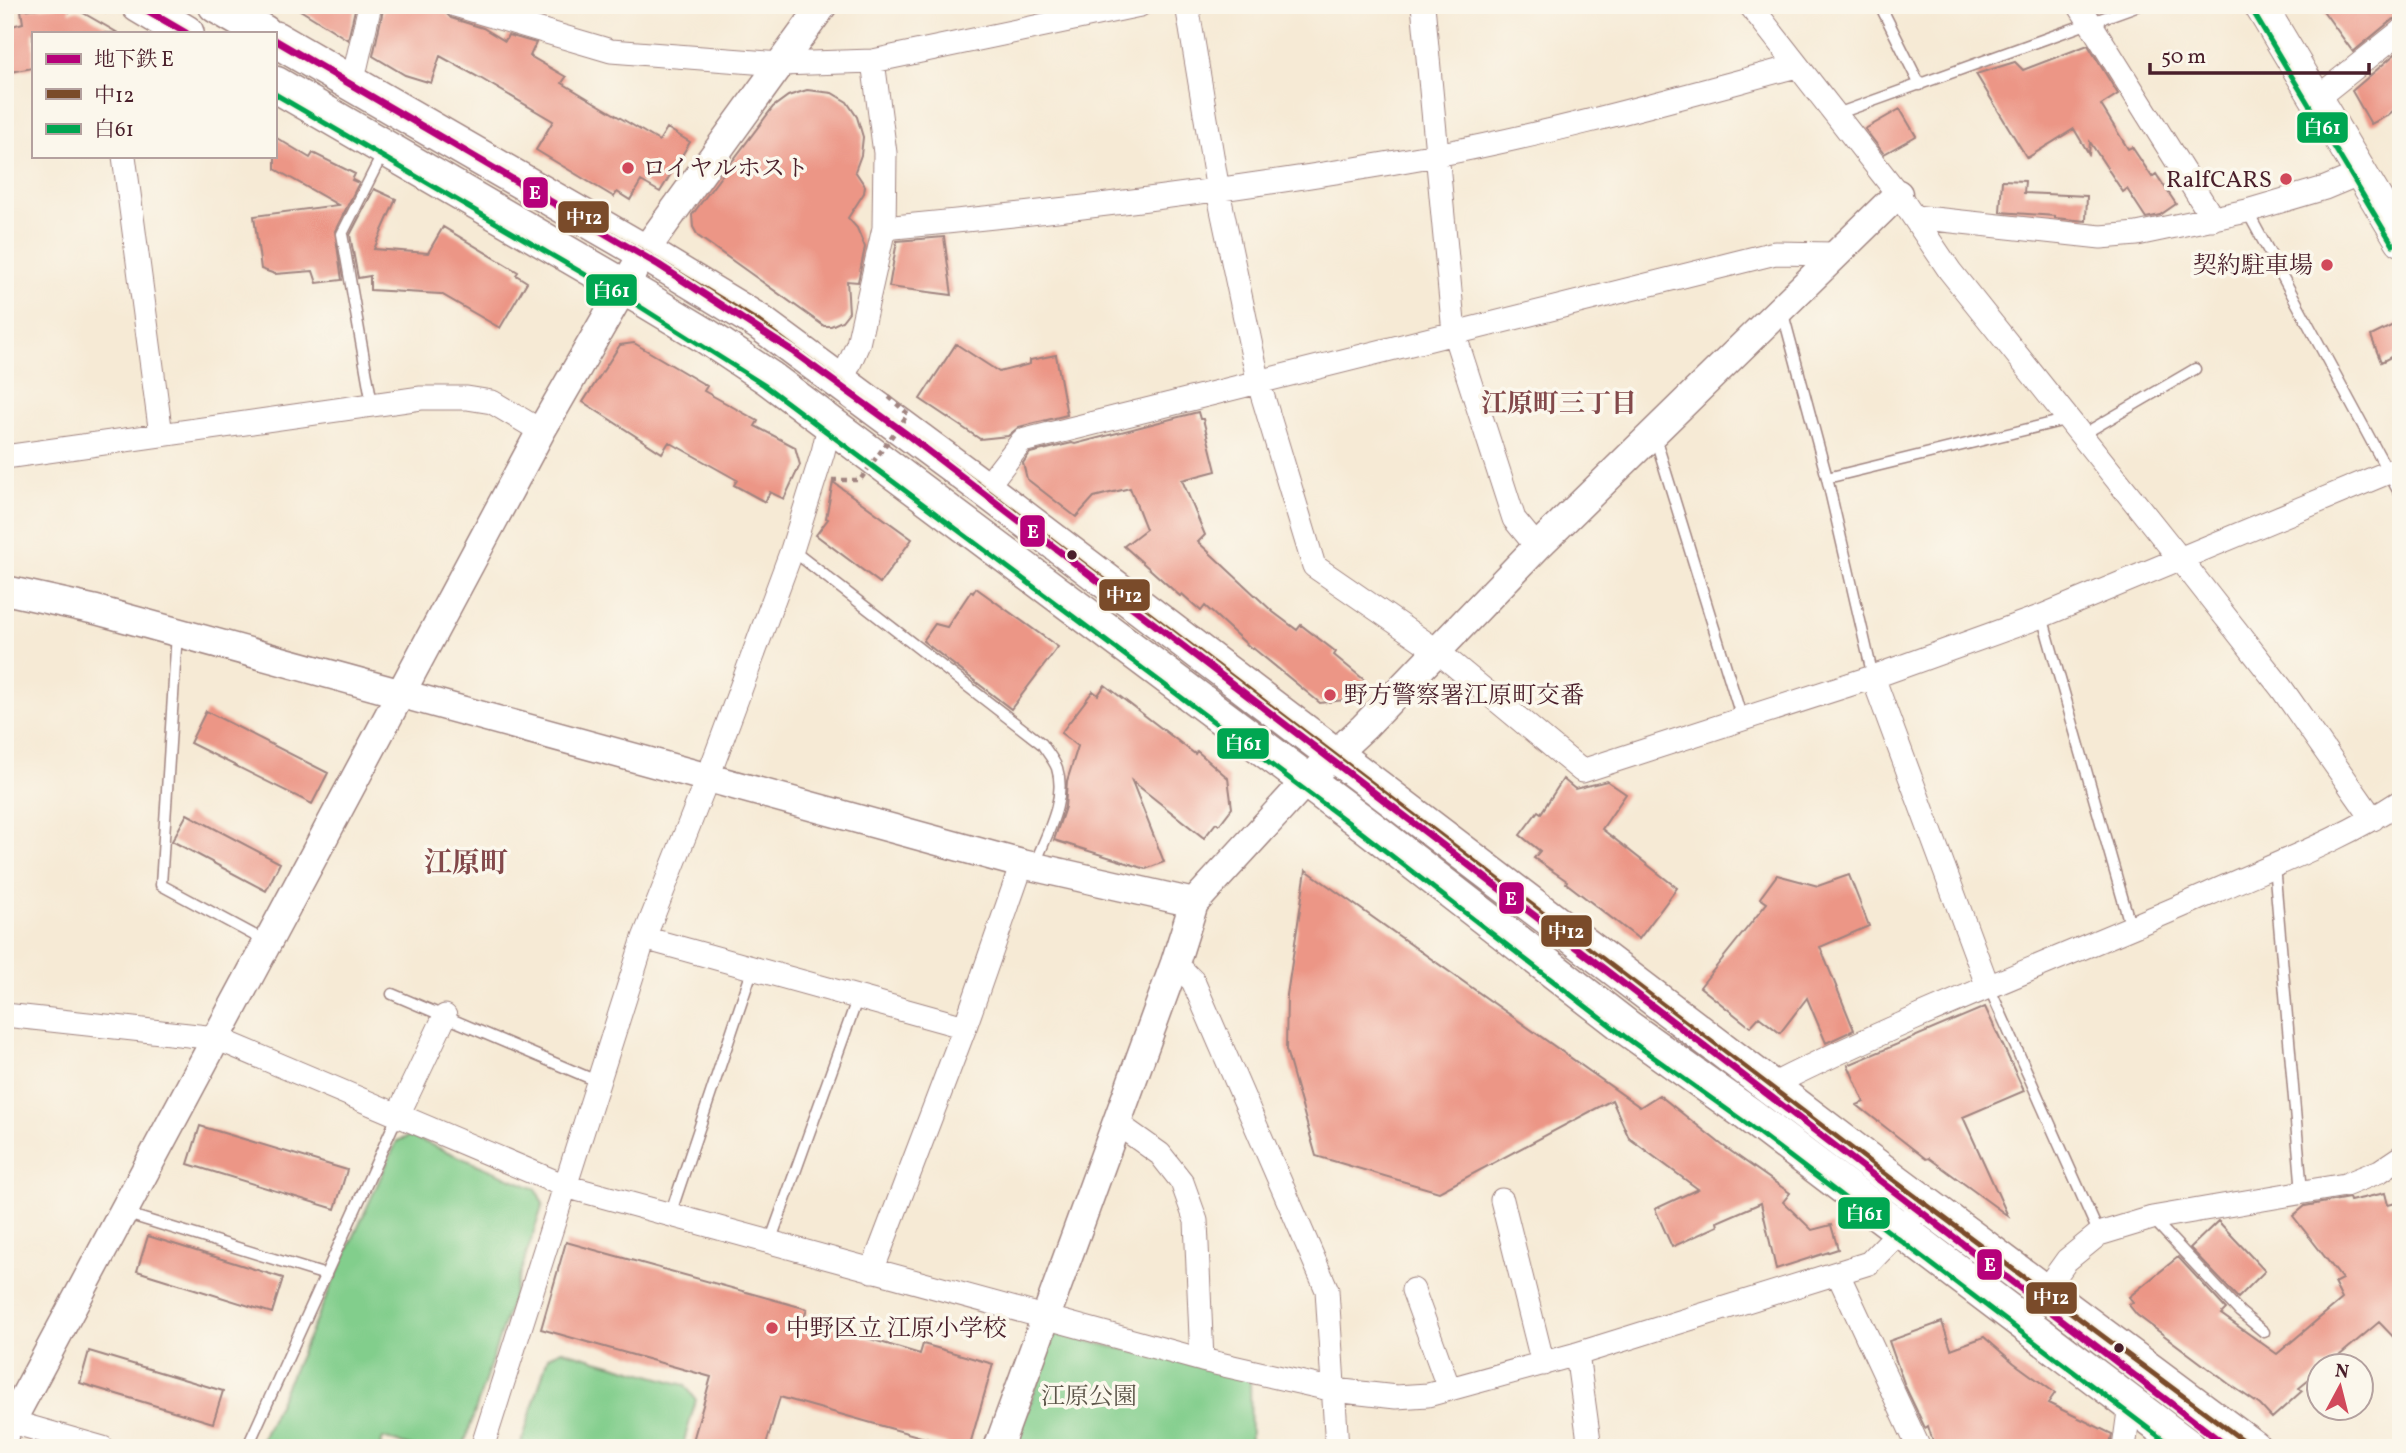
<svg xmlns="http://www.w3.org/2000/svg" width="2406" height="1453" font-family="Vollkorn,'Noto Serif JP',serif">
<rect width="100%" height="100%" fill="#fbf7ec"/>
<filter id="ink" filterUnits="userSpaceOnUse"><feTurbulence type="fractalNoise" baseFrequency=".0143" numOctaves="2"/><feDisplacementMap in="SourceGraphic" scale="14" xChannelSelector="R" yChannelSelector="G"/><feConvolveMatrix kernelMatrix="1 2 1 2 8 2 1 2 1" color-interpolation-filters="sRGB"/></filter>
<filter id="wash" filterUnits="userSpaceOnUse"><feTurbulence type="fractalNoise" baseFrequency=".00686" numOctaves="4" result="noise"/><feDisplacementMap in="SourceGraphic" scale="28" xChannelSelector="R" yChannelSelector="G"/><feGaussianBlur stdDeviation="1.57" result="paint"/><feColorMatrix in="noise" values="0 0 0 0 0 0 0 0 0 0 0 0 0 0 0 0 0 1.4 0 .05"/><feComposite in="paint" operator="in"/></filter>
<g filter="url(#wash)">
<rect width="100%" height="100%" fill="#f6ead5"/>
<path fill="#82ce8c" stroke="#66765c" stroke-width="2" d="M410,1136L536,1189L543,1204L463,1448H416L383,1438L380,1448H258L397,1141Z
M1055,1334L1250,1377L1251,1448H1014Z
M561,1350L685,1385L696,1400L682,1448H520L548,1357Z"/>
<g id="blocks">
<path fill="#ec9686" d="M69,5L70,12L78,10L118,33H33V68L5,73V28L23,23L21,10Z
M292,5H356L348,40L326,26Z
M384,5H426L443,10L451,18L483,28L505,41L508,35L536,43L530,56L566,77L562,83L659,141L667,128L690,142L660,192L641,181L630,200L617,192L614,197L536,150L553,121L480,78L440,56L431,83L405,75L373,56Z
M2319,5H2394L2401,17L2392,20L2353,52Z
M2088,45L2118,94L2101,105L2128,149L2132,147L2152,177L2156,174L2176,204L2160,215L2146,218L2127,189L2123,192L2090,142L2089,154L2074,129L2027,158L1976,74L2015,62L2023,70Z
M2401,49V104L2387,116L2371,124L2352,91Z
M807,90L832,93L847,102L857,117L863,137L861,155L855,171L865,186L864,193L848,218L857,228L865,247L858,282L847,281L849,312L842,321L831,326H824L698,236L693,227L692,215L773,107L788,96Z
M1900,109L1916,136L1884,154L1865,129Z
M275,137L310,158L313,153L355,174L352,180L359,183L335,231L342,280L317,283L313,271L275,274L261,269L254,216L338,205L275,169Z
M2002,180L2025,181L2024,193L2087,196L2086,221L2055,218V216L2000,212Z
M374,189L396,199L374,249L428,253L443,227L518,272L516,275L527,282L500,328L441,294L370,290V276L358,278L350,235Z
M944,237L952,295L889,287L897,241Z
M2401,321V352L2381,362L2371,336Z
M634,343L707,386L704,391L758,421L755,426L795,447L800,465L784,499L770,492L765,502L734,485L737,480L669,442L662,453L583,402L620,345Z
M956,344L999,372L1030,364V360L1056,355L1067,415L1019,427L1008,436L980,439L920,399Z
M1198,412L1200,419H1203L1216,471L1182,480L1205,535L1198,542L1273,612L1297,630L1301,625L1336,652L1334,655L1368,683L1352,699L1320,703L1253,648L1252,649L1205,606L1201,611L1182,594L1180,596L1124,546L1146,529L1130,488L1094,497L1076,517L1027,479L1023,463L1030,453L1072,443L1075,444Z
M833,482L912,539L880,583L816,535L828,519L826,518Z
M976,588L1058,647L1011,709L923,641L935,624L947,627L971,591L973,593Z
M1105,685L1195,754L1197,751L1228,778L1232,808L1219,825L1216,823L1204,838L1132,781L1164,862L1146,869L1054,840L1065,807L1067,781L1078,746L1061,733L1093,691L1098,695Z
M206,711L328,773L312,804L190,743Z
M1563,779L1575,789L1607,781L1626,794L1602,829L1677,888L1639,939L1566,883L1567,881L1534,858L1540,851L1520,835L1538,811L1541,813Z
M187,814L280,863L266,891L172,841Z
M1306,870L1640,1107L1659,1095L1722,1145L1790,1193L1783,1202L1812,1230L1831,1225L1838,1249L1776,1269L1761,1203L1717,1222L1718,1226L1672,1247L1655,1209L1698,1189L1629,1138L1612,1100L1439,1192L1316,1156L1286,1050L1287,995Z
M1777,875L1818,886L1849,875L1869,926L1820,947L1854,1030L1826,1043L1807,998L1780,1033L1759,1017L1750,1027L1700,987L1767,903L1760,898Z
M1985,1007L2024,1091L1963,1117L2008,1216L1929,1158L1926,1159L1857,1105L1864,1102L1848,1065Z
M200,1126L347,1170L335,1209L188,1164Z
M2385,1193L2388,1205L2396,1203L2401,1227V1345L2379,1322L2327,1366H2319V1372L2299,1388L2302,1391L2272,1418L2260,1405L2229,1384L2137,1315L2129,1305L2133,1302L2129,1297L2178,1257L2226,1309L2221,1314L2277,1354L2342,1299L2334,1283L2342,1279L2293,1216L2305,1206L2349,1198L2350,1201Z
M2218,1221L2265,1271L2238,1298L2190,1248Z
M148,1236L283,1278L272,1313L137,1271Z
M566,1242L807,1309L804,1319L920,1354L923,1344L993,1364L969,1448H960L780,1397L765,1448H691L711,1377L541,1329Z
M1942,1322L1951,1349L1984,1337L2014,1363L2055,1393L2048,1403L2112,1434L2110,1448H1935L1928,1426L1925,1428L1905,1386L1889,1341Z
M89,1351L223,1391L213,1423L80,1383Z"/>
</g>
</g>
<g filter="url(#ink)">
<use href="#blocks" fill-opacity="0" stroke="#a08480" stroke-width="2"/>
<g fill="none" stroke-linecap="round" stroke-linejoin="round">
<defs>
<path id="service" d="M1880,5L1920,85
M1834,115L2139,5
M2247,211L2401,496
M1782,310L1827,478L1873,677
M372,404L342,234L384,151
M2082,435L2195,369
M1655,437L1742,719
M1827,478L2069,419
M792,550L1042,744C1047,752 1054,760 1057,768C1067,800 1046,835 1035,864
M2042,616L2131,928
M177,633L161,885L265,941
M2274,865L2302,1192
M1989,987L2099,1234
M392,994L599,1082
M124,1213L326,1275
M670,1215L753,968
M2152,1218L2240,1312L2264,1332
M770,1242L858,997
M247,1448L397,1117"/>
<path id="minor" d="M455,5L611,51L780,64L873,61L1140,5
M1187,5L1218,191L1259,384L1314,566L1436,650L1582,771L1873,677L2042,616L2401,467
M1423,5L1454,333L1514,519L1537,547
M1750,5L1898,194L1950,271L2181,560L2282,689L2373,819
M2079,5L2213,219
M352,84L370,5
M2317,98L2401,31
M124,156L161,435
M1915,217L2101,237L2137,234L2247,211L2325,188L2361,173
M884,228C1069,211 1253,188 1436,155C1558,132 1677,98 1797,66
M841,383L858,344L884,228L885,153L873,61
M5,457L421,398H467L492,402L541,431
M985,489L1022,441L1775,253L1834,254
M1873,677L1988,987
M644,938L965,1027
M1175,963L1193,981L1327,1290L1337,1448
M5,1015L216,1038L565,1186L1202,1360L1334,1390L1396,1397L1428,1395L1577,1354L1869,1263L1901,1230L1924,1202
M1770,1086C1913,1014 2063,958 2209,894C2273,865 2342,840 2401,801
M397,1117L445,1016
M1115,1122L1160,1154L1182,1182L1196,1221L1202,1360
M1502,1200L1543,1364
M872,1271L965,1027L1022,864
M1838,1274L1919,1448
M1413,1290L1449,1389
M2044,1292L2067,1260L2099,1234L2152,1218L2345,1185L2380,1171L2401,1157
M1577,1354L1590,1448
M5,1420L103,1448
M482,1448L644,938L708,777L792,550L823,452L830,422
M2124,1448L2130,1404"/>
<path id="tertiary" d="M5,590L96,610L1022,864L1194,903
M5,1433L541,431L644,252L823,5
M998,1448L1175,963L1194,903L1306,781L1364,727L1537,547L1898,194"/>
<path id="secondary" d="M2260,5L2401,240"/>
<path id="primary" d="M139,5L186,33
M216,5L264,33
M275,39L644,252L759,322L985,489L1892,1179L2253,1448
M275,84L643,298L706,336L769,378L1366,825L1629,1029L1748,1114L2189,1448"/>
</defs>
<use href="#service" stroke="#a08480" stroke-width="13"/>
<use href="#minor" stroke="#a08480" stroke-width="25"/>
<use href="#tertiary" stroke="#a08480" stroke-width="31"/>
<use href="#secondary" stroke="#a08480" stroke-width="34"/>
<use href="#primary" stroke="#a08480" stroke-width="38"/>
<path stroke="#a08480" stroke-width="4.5" stroke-dasharray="5 5" stroke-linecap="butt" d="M94,5L108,13"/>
<use href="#service" stroke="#fff" stroke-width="10"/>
<use href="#minor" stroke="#fff" stroke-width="23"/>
<use href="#tertiary" stroke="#fff" stroke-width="28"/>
<use href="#secondary" stroke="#fff" stroke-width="32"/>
<use href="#primary" stroke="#fff" stroke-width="35"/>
<path stroke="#a08480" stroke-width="4.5" stroke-dasharray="5 5" stroke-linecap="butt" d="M832,480H860L908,414L888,396"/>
<defs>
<path id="bus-1" d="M139,5L186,33
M275,39L644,252L759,322L985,489L1892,1179L2253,1448"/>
<path id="bus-2" d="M2252,10L2393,245
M275,94L639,306L764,385L1361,832L1624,1036L1743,1121L2174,1448"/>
</defs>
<use href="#bus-1" stroke="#fbf7ec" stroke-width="10"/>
<use href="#bus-2" stroke="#fbf7ec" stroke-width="10"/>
<use href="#bus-1" stroke="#7a4b2a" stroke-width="5"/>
<use href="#bus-2" stroke="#00a651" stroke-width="5"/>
<defs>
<path id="metro-1" d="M138,5L186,33
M275,40L659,265L792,351L905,433L2229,1448"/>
</defs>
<use href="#metro-1" stroke="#fbf7ec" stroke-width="12"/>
<use href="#metro-1" stroke="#b6007a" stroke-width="7"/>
</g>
</g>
<g fill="#d1495b" stroke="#fbf7ec" stroke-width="2.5">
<circle cx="628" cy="168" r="7"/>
<circle cx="2286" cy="179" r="7"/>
<circle cx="2327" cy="265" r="7"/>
<circle cx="1330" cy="695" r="7"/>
<circle cx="772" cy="1328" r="7"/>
</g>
<g fill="#4a1f2b" stroke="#fbf7ec" stroke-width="2.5">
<circle cx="1072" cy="555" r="6"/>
<circle cx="2119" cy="1348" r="6"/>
</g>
<g text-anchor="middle" stroke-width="7" stroke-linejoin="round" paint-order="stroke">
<g font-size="24" fill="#4a1f2b" stroke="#fbf7ec" text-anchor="start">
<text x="642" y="176">ロイヤルホスト</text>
<text x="2272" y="187" text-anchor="end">RalfCARS</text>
<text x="2313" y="273" text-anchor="end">契約駐車場</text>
<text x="1344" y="703">野方警察署江原町交番</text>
<text x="786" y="1336">中野区立 江原小学校</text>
</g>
<g font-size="24" fill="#5b5448" stroke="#fbf7ec">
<text x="1089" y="1404">江原公園</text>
</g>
<g font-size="26" font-weight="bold" fill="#83494b" stroke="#fbf7ec">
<text x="1559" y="412">江原町三丁目</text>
</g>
<g font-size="28" font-weight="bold" fill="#83494b" stroke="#fbf7ec">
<text x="466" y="872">江原町</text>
</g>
</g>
<g stroke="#fbf7ec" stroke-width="2.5">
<rect x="2296" y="111" width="53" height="33" rx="7" fill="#00a651"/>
<rect x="522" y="176" width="27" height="33" rx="7" fill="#b6007a"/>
<rect x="557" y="200" width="53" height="34" rx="7" fill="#7a4b2a"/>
<rect x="585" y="273" width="53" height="34" rx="7" fill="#00a651"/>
<rect x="1019" y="514" width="27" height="34" rx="7" fill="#b6007a"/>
<rect x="1098" y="578" width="53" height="34" rx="7" fill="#7a4b2a"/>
<rect x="1216" y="727" width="54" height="33" rx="7" fill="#00a651"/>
<rect x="1498" y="881" width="27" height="34" rx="7" fill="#b6007a"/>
<rect x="1540" y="914" width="53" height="34" rx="7" fill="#7a4b2a"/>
<rect x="1837" y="1196" width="54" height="34" rx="7" fill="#00a651"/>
<rect x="1976" y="1248" width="27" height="33" rx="7" fill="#b6007a"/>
<rect x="2025" y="1281" width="53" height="34" rx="7" fill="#7a4b2a"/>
</g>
<g font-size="19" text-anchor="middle" font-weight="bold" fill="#fff">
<text x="2322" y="134">白61</text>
<text x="535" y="199">E</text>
<text x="584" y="224">中12</text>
<text x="611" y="297">白61</text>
<text x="1033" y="538">E</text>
<text x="1124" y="602">中12</text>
<text x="1243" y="750">白61</text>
<text x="1511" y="905">E</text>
<text x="1566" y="938">中12</text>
<text x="1864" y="1220">白61</text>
<text x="1990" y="1271">E</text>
<text x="2051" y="1304">中12</text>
</g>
<rect width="2406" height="1453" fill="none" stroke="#fbf7ec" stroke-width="28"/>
<rect x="32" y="32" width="245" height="126" fill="#fbf7ec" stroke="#b4a19f" stroke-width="2"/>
<rect x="46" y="54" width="35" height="10" fill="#b6007a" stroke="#b4a19f" stroke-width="2"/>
<text x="94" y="66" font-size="21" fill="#4a1f2b">地下鉄 E</text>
<rect x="46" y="89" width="35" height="10" fill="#7a4b2a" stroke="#b4a19f" stroke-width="2"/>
<text x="94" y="102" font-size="21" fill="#4a1f2b">中12</text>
<rect x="46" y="124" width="35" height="10" fill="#00a651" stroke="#b4a19f" stroke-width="2"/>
<text x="94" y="136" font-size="21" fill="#4a1f2b">白61</text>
<g transform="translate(2340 1387) rotate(7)"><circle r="33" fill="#fbf7ec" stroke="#b4a19f" stroke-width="2"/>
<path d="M0-5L12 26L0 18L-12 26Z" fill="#d1495b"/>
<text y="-10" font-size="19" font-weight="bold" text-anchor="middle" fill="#4a1f2b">N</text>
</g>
<path d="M2150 63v10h219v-10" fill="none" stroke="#4a1f2b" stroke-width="3.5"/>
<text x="2161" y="63" font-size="21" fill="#4a1f2b" stroke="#fbf7ec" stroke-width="5" paint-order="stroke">50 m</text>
</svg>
